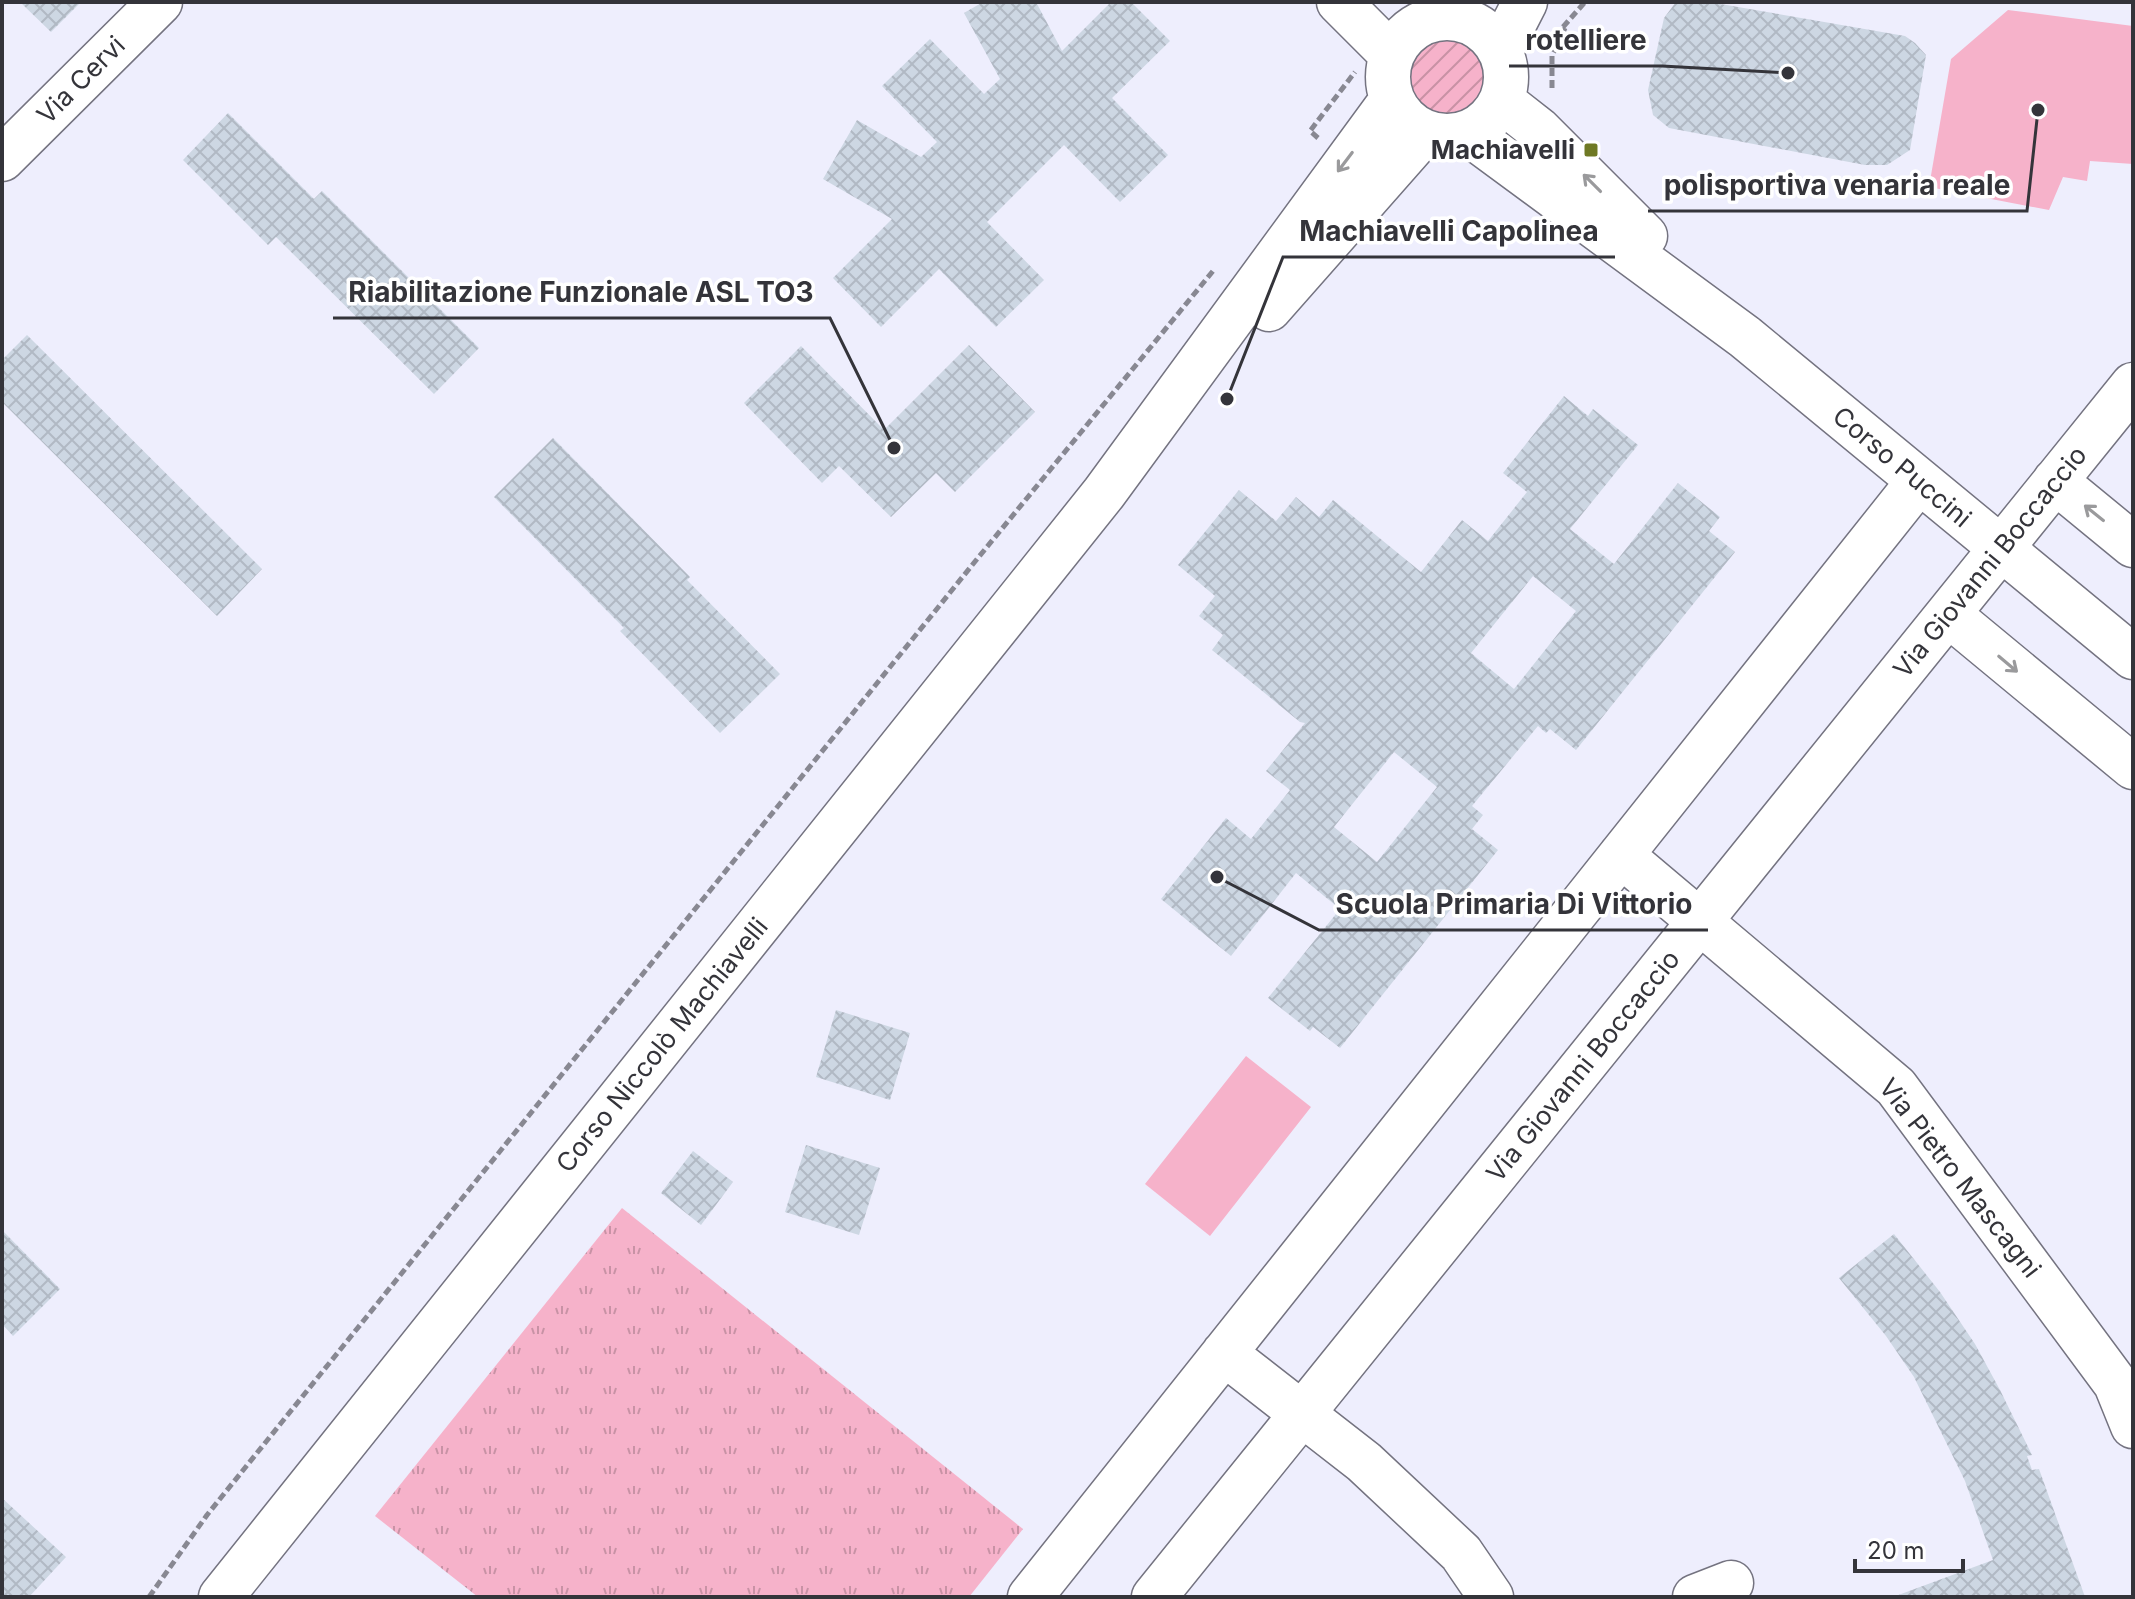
<svg xmlns="http://www.w3.org/2000/svg" width="2135" height="1599" font-family="Inter,sans-serif">
<defs>
<pattern id="park-tufts" width="24" height="20" patternUnits="userSpaceOnUse" patternTransform="scale(2)"><rect width="24" height="20" fill="#f6b2ca"/><path d="M3 7l-1-3M5 7V3M7 7l1-3M15 17l-1-3M17 17v-4M19 17l1-3" fill="none" stroke="#c892a5"/></pattern>
<pattern id="garden-furrows" width="10" height="10" patternUnits="userSpaceOnUse" patternTransform="scale(2)"><rect width="10" height="10" fill="#f6b2ca"/><path d="M-1 1l2-2M0 10L10 0M9 11l2-2" fill="none" stroke="#c892a5"/></pattern>
<pattern id="building-cross-hatch" width="8" height="8" patternUnits="userSpaceOnUse" patternTransform="scale(2)"><rect width="8" height="8" fill="#cdd7e3"/><path d="M0 0l8 8M0 8l8-8" fill="none" stroke="#b1b9c4"/></pattern>
</defs>
<rect width="100%" height="100%" fill="#eeeefd"/>
<path fill="url(#park-tufts)" d="M622,1208L1023,1529L969,1597H478L375,1516Z"/>
<path fill="url(#garden-furrows)" d="M1410 76a38 38 0 1 1 76 0a38 38 0 1 1-76 0Z"/>
<path fill="#f6b2ca" d="M2008,10L2133,26V164L2090,161L2087,181L2063,177L2049,210L1929,187L1951,59Z
M1246,1056L1311,1107L1210,1236L1145,1184Z"/>
<path fill="url(#building-cross-hatch)" fill-rule="evenodd" d="M20,2H81L51,32Z
M983,2H1036L1062,51L1111,2H1131L1170,41L1112,98L1168,155L1120,202L1064,145L987,222L1044,280L996,327L939,269L881,327L833,278L892,219L823,179L857,120L921,157L937,142L882,86L930,39L984,94L1000,79L964,13Z
M1676,2H1709L1905,36L1915,43L1926,55L1910,150L1887,165H1865L1669,128L1653,115L1648,90L1664,18Z
M228,113L314,199L322,191L479,348L434,394L276,237L268,245L183,160Z
M27,335L262,569L217,616L2,402V360Z
M969,345L1035,412L955,492L936,473L891,517L839,466L822,483L744,403L801,346L884,430Z
M1564,396L1588,416L1593,409L1638,445L1570,529L1614,564L1678,483L1720,517L1709,531L1735,552L1576,750L1550,729L1546,733L1538,726L1472,806L1483,815L1472,829L1498,850L1340,1048L1313,1027L1310,1031L1268,998L1340,909L1296,873L1231,956L1161,899L1226,818L1251,839L1290,790L1266,771L1305,723L1300,722L1212,650L1223,635L1199,616L1215,596L1178,565L1239,490L1276,521L1296,497L1319,517L1333,500L1421,572L1462,520L1488,541L1527,492L1503,473ZM1533,576L1576,611L1514,689L1471,653ZM1394,752L1437,787L1377,862L1334,827Z
M553,438L690,577L687,580L780,674L720,733L620,631L624,628L494,497Z
M836,1010L910,1033L890,1100L816,1077Z
M806,1145L880,1168L859,1235L785,1212Z
M693,1151L733,1182L701,1225L661,1193Z
M2,1230L60,1289L13,1336L2,1324Z
M1894,1234L1940,1292L1975,1344L2000,1390L2032,1455L2027,1456L2032,1470L2039,1469L2085,1597H1893L1993,1560L1965,1481L1914,1377L1886,1336L1839,1278Z
M2,1498L66,1557L29,1597H2Z"/>
<g fill="none" stroke-linecap="round" stroke-linejoin="round">
<defs>
<path id="minor" d="M1339,2L1392,55
M1388 77a59 59 0 1 1 118 0a59 59 0 1 1-118 0Z
M1501,49L1525,2
M1502,101L1539,130L1645,236
M1468,133L1745,337L2133,657
M2,159L160,2
M1269,309L1425,132
M2055,481L2133,545
M1948,614L2133,767
M1621,855L1896,1087L2116,1384L2133,1426
M1224,1353L1364,1462L1461,1553L1491,1597
M221,1597L1104,493L1392,100
M1030,1597L1919,481
M1154,1597L2133,385
M1695,1597L1731,1583"/>
</defs>
<use href="#minor" stroke="#747380" stroke-width="47"/>
<path stroke="#888892" stroke-width="5" stroke-dasharray="8 4" stroke-linecap="butt" d="M1563,27L1585,2
M1552,88V56L1565,28
M1318,138L1310,131L1355,72
M149,1597L207,1515L973,564L1213,271"/>
<use href="#minor" stroke="#fff" stroke-width="44"/>
</g>
<defs><path id="oneway-shaft" d="M-6 0H5M1.5-3L5.5 0L1.5 3" fill="none" stroke-width="1.6" stroke-linecap="round" stroke-linejoin="round" transform="scale(2)"/></defs>
<g stroke="#9a9a9c">
<use href="#oneway-shaft" transform="translate(1345 162) rotate(127)"/>
<use href="#oneway-shaft" transform="translate(1592 183) rotate(-135)"/>
<use href="#oneway-shaft" transform="translate(2094 513) rotate(-141)"/>
<use href="#oneway-shaft" transform="translate(2008 664) rotate(40)"/>
</g>
<rect fill="#6f7924" stroke="#fff" stroke-width="3" x="1583" y="142" width="16" height="16" rx="4"/>
<g text-anchor="middle" stroke-width="7" stroke-linejoin="round" paint-order="stroke">
<g font-size="26" fill="#34343a" stroke="#fff">
<text transform="translate(81 80) rotate(-45)" y="9">Via Cervi</text>
<text transform="translate(1902 467) rotate(40)" y="9">Corso Puccini</text>
<text transform="translate(1990 562) rotate(-51)" y="9">Via Giovanni Boccaccio</text>
<text transform="translate(662 1045) rotate(-51)" y="9">Corso Niccolò Machiavelli</text>
<text transform="translate(1583 1066) rotate(-51)" y="9">Via Giovanni Boccaccio</text>
<text transform="translate(1960 1178) rotate(52)" y="9">Via Pietro Mascagni</text>
</g>
<g font-size="26" font-weight="bold" fill="#34343a" stroke="#fff" text-anchor="end">
<text x="1575" y="159">Machiavelli</text>
</g>
</g>
<path fill="none" stroke="#34343a" stroke-width="3" d="M1788 73L1662 66H1509M2038 110L2027 211H1648M1227 399L1283 257H1615M894 448L830 318H333M1217 877L1319 930H1708"/>
<g fill="#34343a" stroke="#fff" stroke-width="3">
<circle cx="1788" cy="73" r="8"/>
<circle cx="2038" cy="110" r="8"/>
<circle cx="1227" cy="399" r="8"/>
<circle cx="894" cy="448" r="8"/>
<circle cx="1217" cy="877" r="8"/>
</g>
<g font-size="28" text-anchor="middle" font-weight="bold" fill="#34343a" stroke="#fff" stroke-width="7" stroke-linejoin="round" paint-order="stroke">
<text x="1586" y="50">rotelliere</text>
<text x="1837" y="195">polisportiva venaria reale</text>
<text x="1449" y="241">Machiavelli Capolinea</text>
<text x="581" y="302">Riabilitazione Funzionale ASL TO3</text>
<text x="1514" y="914">Scuola Primaria Di Vittorio</text>
</g>
<rect width="2135" height="1599" fill="none" stroke="#34343a" stroke-width="8"/>
<path d="M1855 1559v12h108v-12" fill="none" stroke="#34343a" stroke-width="4"/>
<text x="1867" y="1559" font-size="24" fill="#34343a" stroke="#ffffff" stroke-width="6" paint-order="stroke">20 m</text>
</svg>
